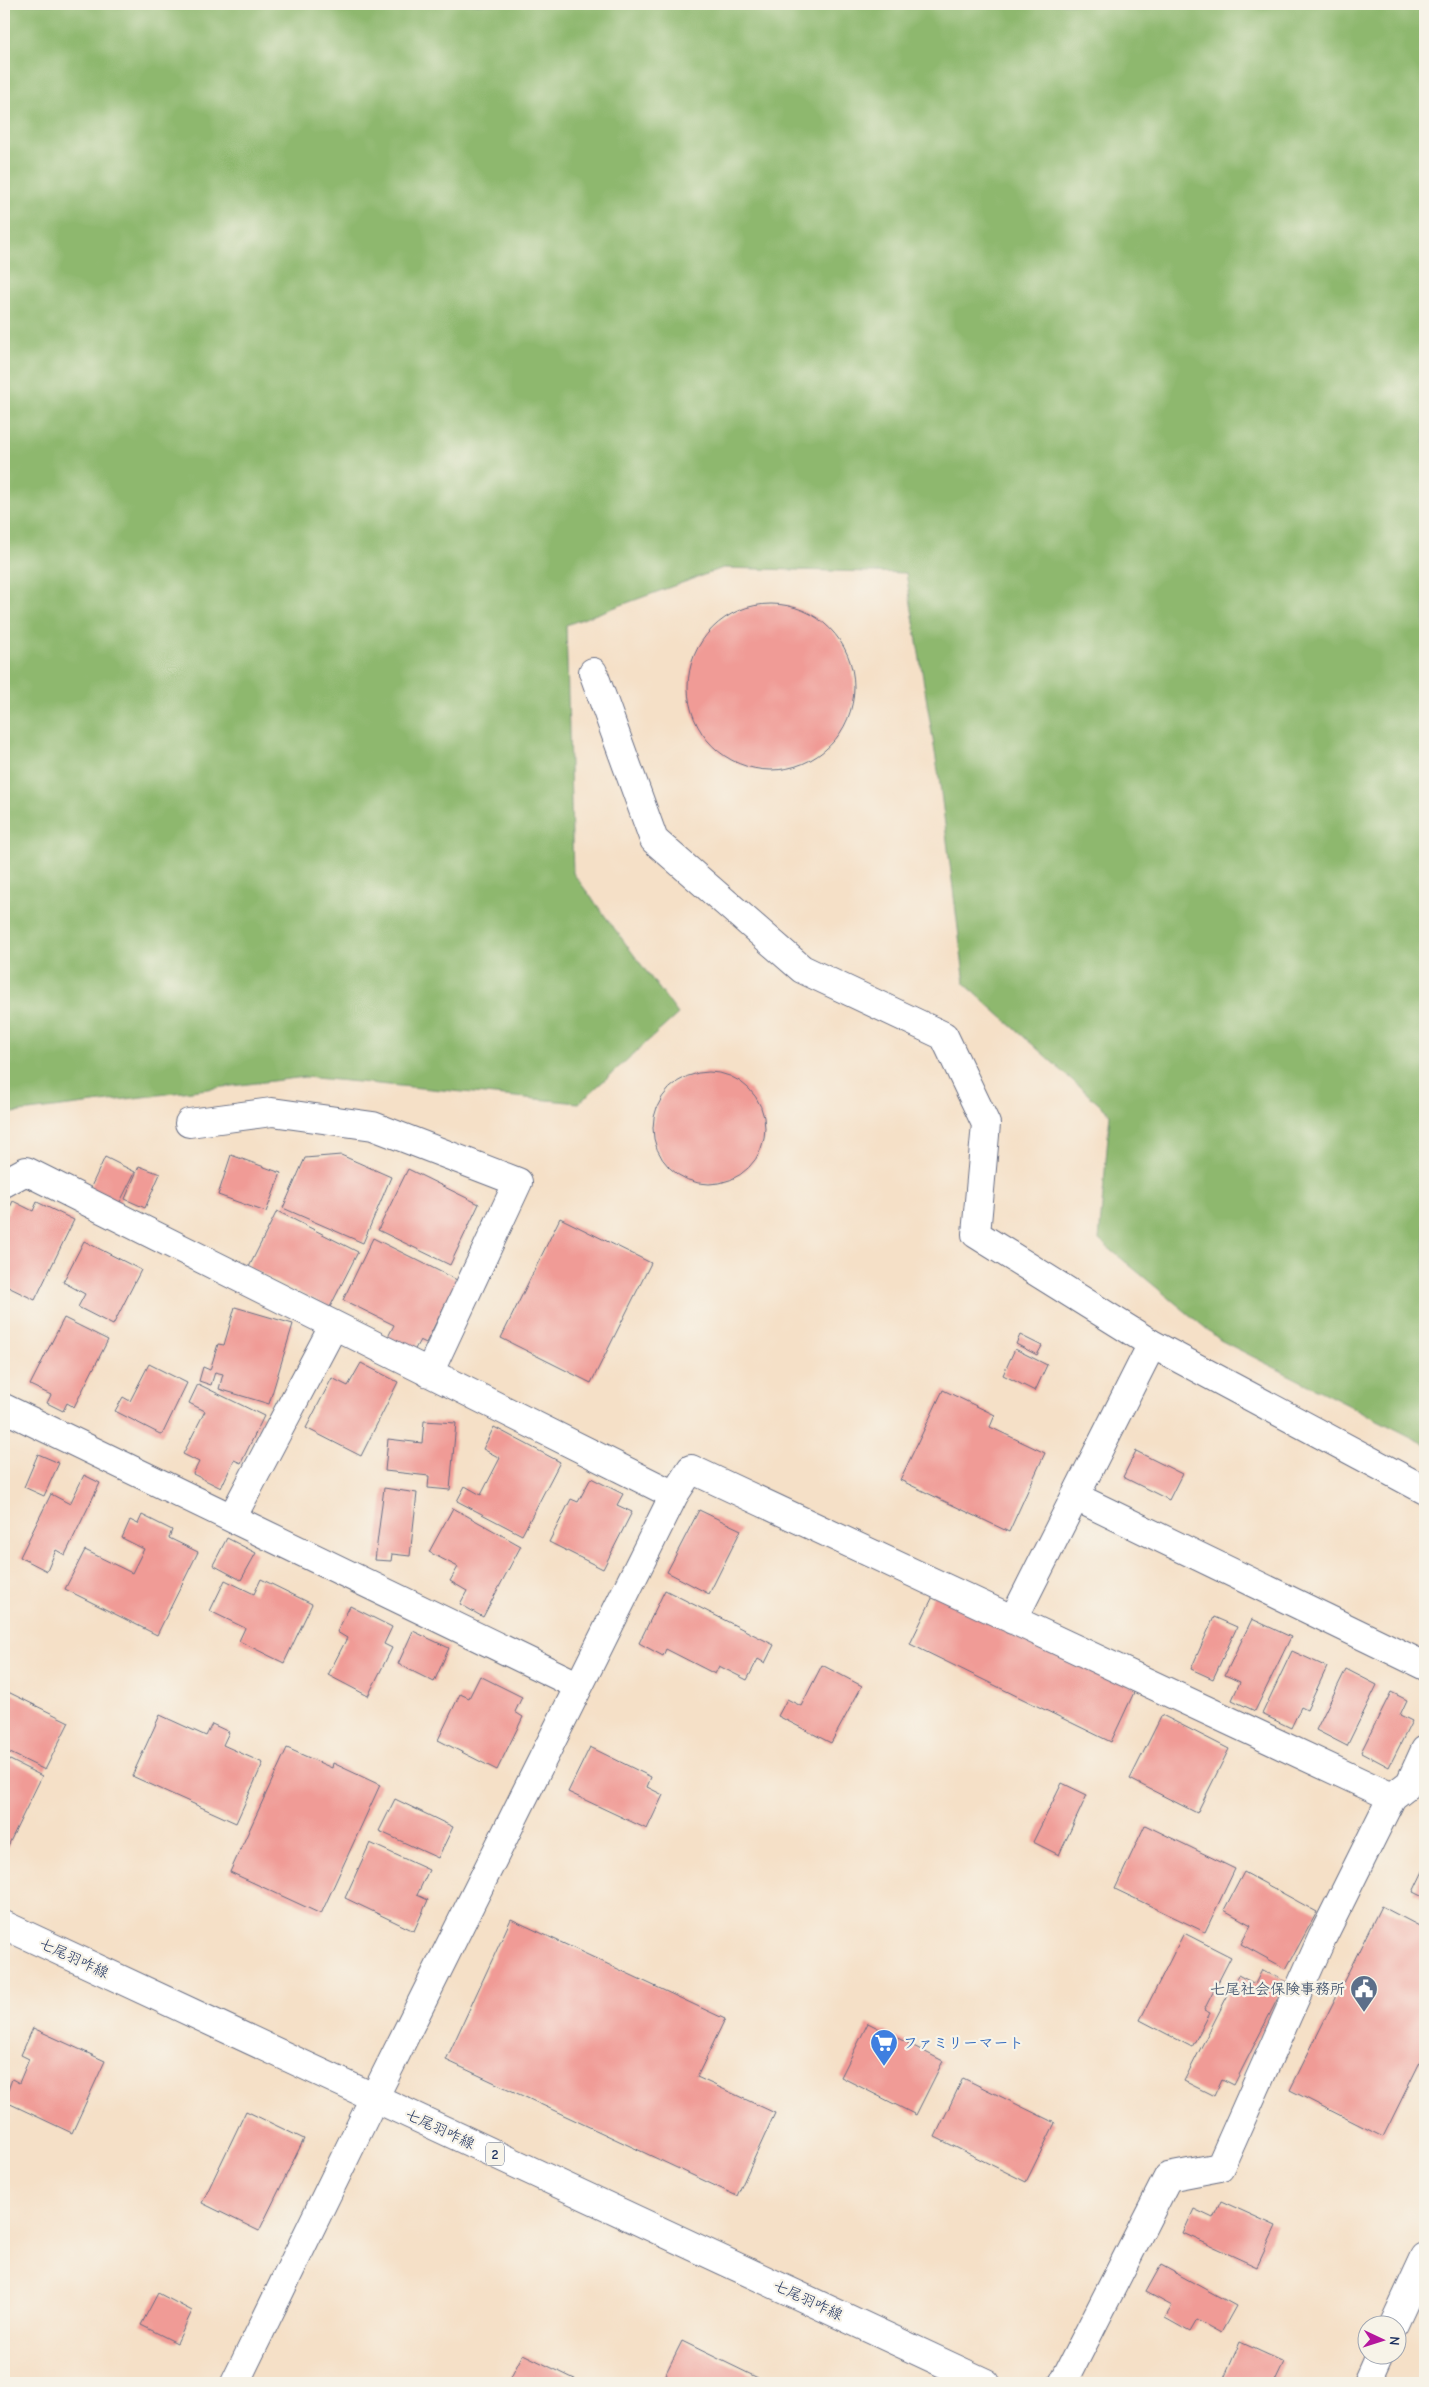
<svg xmlns="http://www.w3.org/2000/svg" width="1429" height="2387" font-family="'Comic Neue','Klee One',sans-serif">
<rect width="100%" height="100%" fill="#f7f3e8"/>
<filter id="ink" filterUnits="userSpaceOnUse"><feTurbulence type="fractalNoise" baseFrequency=".02" numOctaves="2"/><feDisplacementMap in="SourceGraphic" scale="10" xChannelSelector="R" yChannelSelector="G"/><feConvolveMatrix kernelMatrix="1 2 1 2 8 2 1 2 1" color-interpolation-filters="sRGB"/></filter>
<filter id="wash" filterUnits="userSpaceOnUse"><feTurbulence type="fractalNoise" baseFrequency=".0096" numOctaves="4" result="noise"/><feDisplacementMap in="SourceGraphic" scale="20" xChannelSelector="R" yChannelSelector="G"/><feGaussianBlur stdDeviation="1.12" result="paint"/><feColorMatrix in="noise" values="0 0 0 0 0 0 0 0 0 0 0 0 0 0 0 0 0 1.4 0 .05"/><feComposite in="paint" operator="in"/></filter>
<g filter="url(#wash)">
<rect width="100%" height="100%" fill="#f5e0c7"/>
<path fill="#8eb86e" stroke="#547466" d="M4,4H1425V1444L1220,1340L1099,1240L1110,1114L965,984L939,777L906,573L723,568L566,625L573,873L678,1014L579,1103L305,1077L4,1114Z"/>
<g id="blocks">
<path fill="#f09b96" d="M688 687a83 83 0 1 1 166 0a83 83 0 1 1-166 0Z
M653 1128a56 56 0 1 1 112 0a56 56 0 1 1-112 0Z
M231,1155L281,1173L266,1212L218,1195Z
M341,1155L391,1177L363,1243L283,1208L305,1158Z
M105,1157L135,1172L118,1206L89,1191Z
M139,1166L160,1174L145,1208L125,1199Z
M408,1169L479,1204L450,1265L378,1230Z
M13,1201L33,1211L37,1202L74,1220L35,1300L4,1285V1220Z
M277,1211L358,1252L330,1307L249,1267Z
M560,1218L651,1263L591,1383L501,1338Z
M373,1238L457,1280L426,1343L420,1340L414,1351L388,1337L394,1325L343,1300Z
M84,1241L141,1270L113,1325L78,1307L85,1294L63,1282Z
M235,1307L293,1324L269,1404L219,1389L223,1374L215,1372L211,1385L199,1381L203,1367L210,1370L218,1344L224,1345Z
M64,1318L108,1340L74,1407L67,1403L63,1411L47,1403L51,1395L30,1385Z
M1020,1335L1042,1346L1037,1355L1016,1344Z
M1015,1349L1047,1365L1035,1391L1003,1375Z
M361,1363L398,1382L361,1456L306,1428L332,1378L348,1386Z
M149,1364L187,1383L162,1435L115,1411L123,1397L130,1401Z
M198,1384L264,1416L241,1463L234,1460L221,1488L193,1474L199,1462L183,1454L205,1411L189,1403Z
M943,1390L995,1415L990,1427L1045,1453L1009,1532L900,1480Z
M424,1421L456,1423L450,1490L428,1488L429,1476L385,1471L388,1439L422,1443Z
M494,1427L560,1462L522,1535L457,1501L465,1486L481,1495L500,1458L483,1449Z
M1136,1451L1182,1474L1169,1500L1123,1477Z
M38,1454L59,1463L44,1496L24,1487Z
M84,1475L100,1483L65,1555L56,1550L47,1571L20,1557L51,1494L70,1504Z
M591,1478L623,1494L617,1505L632,1512L603,1569L549,1542L571,1499L578,1502Z
M384,1488L417,1493L410,1556L392,1554L391,1561L375,1560Z
M453,1508L521,1546L483,1617L460,1604L467,1591L450,1581L458,1567L429,1552Z
M699,1510L741,1530L709,1594L667,1572Z
M142,1515L172,1530L169,1538L198,1552L157,1635L65,1589L85,1550L132,1573L144,1549L122,1538L130,1520L138,1524Z
M227,1538L256,1553L241,1580L213,1565Z
M261,1579L312,1604L284,1663L239,1641L245,1628L210,1611L225,1580L254,1594Z
M665,1590L774,1645L765,1663L758,1659L747,1680L719,1666L715,1674L666,1649L663,1656L639,1643Z
M936,1590L1136,1688L1111,1742L910,1644Z
M350,1606L392,1627L384,1644L392,1648L368,1696L328,1675L347,1638L337,1632Z
M1214,1617L1237,1627L1213,1679L1191,1669Z
M1252,1619L1291,1637L1255,1711L1232,1700L1240,1682L1225,1675Z
M413,1631L449,1648L434,1682L398,1664Z
M1292,1651L1327,1667L1307,1710L1301,1707L1291,1728L1262,1714Z
M822,1665L862,1686L831,1743L778,1716L787,1699L801,1706Z
M1346,1669L1377,1685L1347,1746L1316,1730Z
M480,1676L522,1697L515,1712L523,1717L497,1770L438,1740L460,1694L469,1698Z
M4,1690L69,1722L45,1770L4,1750Z
M1391,1692L1407,1700L1400,1715L1412,1721L1389,1767L1361,1752Z
M160,1715L206,1736L212,1724L229,1732L223,1745L263,1763L236,1823L132,1776Z
M1162,1715L1229,1749L1197,1813L1130,1779Z
M590,1747L651,1777L647,1787L663,1795L647,1829L568,1792Z
M287,1748L332,1768L333,1763L380,1785L321,1914L230,1872Z
M4,1757L42,1776L7,1848L4,1846Z
M1062,1783L1087,1795L1059,1855L1033,1842Z
M395,1799L453,1827L438,1858L379,1831Z
M1145,1825L1235,1869L1205,1932L1115,1889Z
M370,1843L429,1870L417,1895L428,1900L414,1931L345,1898Z
M1425,1867V1898L1413,1892Z
M1244,1872L1317,1912L1286,1969L1241,1944L1251,1925L1224,1910Z
M1381,1906L1425,1929V2041L1423,2046L1425,2048V2052L1383,2137L1290,2090Z
M511,1919L725,2019L697,2077L775,2113L737,2196L446,2060Z
M1184,1933L1231,1957L1204,2010L1210,2013L1192,2047L1140,2020Z
M1262,1970L1286,1982L1234,2085L1222,2079L1214,2096L1184,2081L1238,1975L1255,1984Z
M868,2023L943,2061L916,2115L841,2077Z
M33,2028L105,2061L72,2133L4,2101L12,2079L19,2083L29,2059L21,2055Z
M963,2078L1055,2123L1026,2182L935,2137Z
M246,2111L304,2139L259,2231L202,2203Z
M1221,2201L1276,2226L1257,2267L1183,2233L1194,2209L1213,2218Z
M1161,2265L1236,2306L1221,2333L1197,2320L1190,2332L1165,2318L1172,2306L1146,2292Z
M158,2293L192,2311L177,2343L141,2325Z
M682,2341L758,2378L755,2383H661Z
M1240,2342L1284,2362L1274,2383H1222Z
M523,2354L583,2383H508Z"/>
</g>
</g>
<g filter="url(#ink)">
<use href="#blocks" fill-opacity="0" stroke="#676d83" stroke-width="1"/>
<g fill="none" stroke-linecap="round" stroke-linejoin="round">
<defs>
<path id="minor" d="M593,672L654,840L802,969L944,1036L986,1124L976,1234L1152,1344
M189,1123L272,1112L373,1126L518,1182L429,1373
M4,1183L26,1171L674,1495
M4,1408L579,1686
M1076,1497L1425,1666
M232,1518L334,1325
M1013,1620L1152,1344L1425,1490
M1394,2324L1425,2257
M235,2383L374,2098L674,1495L691,1469L1392,1797
M1063,2383L1168,2177L1220,2167L1322,1938L1392,1797L1410,1783L1425,1750
M1367,2383L1380,2354"/>
<path id="major" d="M4,1925L986,2383"/>
</defs>
<use href="#minor" stroke="#676d83" stroke-width="30"/>
<use href="#major" stroke="#676d83" stroke-width="30"/>
<use href="#minor" stroke="#fff" stroke-width="28"/>
<use href="#major" stroke="#fff" stroke-width="28"/>
</g>
</g>
<defs>
<symbol id="civic-pin" viewBox="-11 -11 22 30"><path d="M0 17L-7.5 6A9.5 9.5 0 1 1 7.5 6Z" fill="#5c6f8a" stroke="#f7f3e8"/><path d="M-.6-6.5H3V-4.5H.6V-3L4-1V1h2V6H-6V1h2V-1L-.6-3ZM-1.2 2.5V6h2.4V2.5Z" fill="#fff"/></symbol>
<symbol id="supermarket-pin" viewBox="-11 -11 22 30"><path d="M0 17L-7.5 6A9.5 9.5 0 1 1 7.5 6Z" fill="#3f7fe0" stroke="#f7f3e8"/><path d="M-6-5.5h2.5l.6 2H6L4.5 2H-2.5L-4.4-4H-6ZM-1.5 3.2a1.3 1.3 0 1 0 .1 0ZM3 3.2a1.3 1.3 0 1 0 .1 0Z" fill="#fff"/></symbol>
</defs>
<g fill-rule="evenodd">
<use href="#civic-pin" x="1348" y="1973" width="32" height="43"/>
<use href="#supermarket-pin" x="868" y="2027" width="32" height="43"/>
</g>
<g text-anchor="middle" stroke-width="4.5" stroke-linejoin="round" paint-order="stroke">
<rect fill="#f7f3e8" stroke="#5d6a87" stroke-width="1" x="486" y="2142.5" width="18" height="23" rx="4"/>
<g font-size="14" font-weight="bold" fill="#1b2f5e">
<text x="495" y="2159">2</text>
</g>
<g font-size="15" fill="#1b2f5e" stroke="#f7f3e8">
<text transform="translate(74 1958) rotate(25)" y="5">七尾羽咋線</text>
<text transform="translate(440 2129) rotate(25)" y="5">七尾羽咋線</text>
<text transform="translate(808 2300) rotate(25)" y="5">七尾羽咋線</text>
</g>
<g font-size="15" font-weight="bold" fill="#4e5e75" stroke="#f7f3e8" text-anchor="end">
<text x="1345" y="1994">七尾社会保険事務所</text>
</g>
<g font-size="15" font-weight="bold" fill="#366cbe" stroke="#f7f3e8" text-anchor="start">
<text x="903" y="2048">ファミリーマート</text>
</g>
</g>
<rect width="1429" height="2387" fill="none" stroke="#f7f3e8" stroke-width="20"/>
<g transform="translate(1382 2340) rotate(94)"><circle r="24" fill="#f7f3e8" stroke="#9fa5b1"/>
<path d="M0-4L9 19L0 12L-9 19Z" fill="#b5179e"/>
<text y="-8" font-size="14" font-weight="bold" text-anchor="middle" fill="#1b2f5e">N</text>
</g>
</svg>
